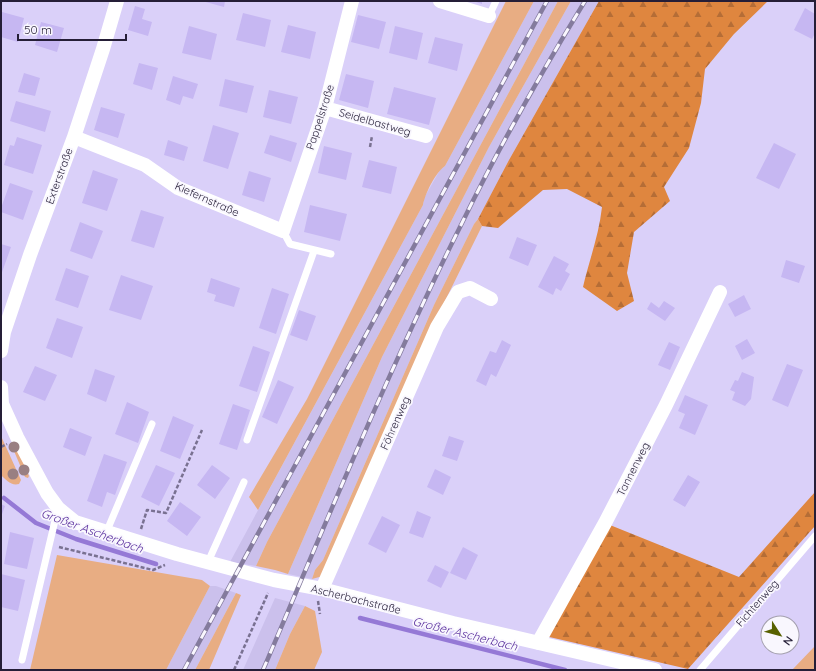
<svg xmlns="http://www.w3.org/2000/svg" width="816" height="671" font-family="Quicksand,sans-serif">
<defs>
<pattern id="forest-firs" width="22" height="20" patternUnits="userSpaceOnUse"><rect width="22" height="20" fill="#df863f"/><path d="M5 1l3.5 6h-7zM16 11l3.5 6h-7z" fill="#b56d36"/></pattern>
</defs>
<rect width="100%" height="100%" fill="#dad0f9"/>
<path fill="#cbc0ec" d="M534,1H558L267,542L256,566L230,562L423,205L424,198L440,170L445,166Z
M571,1H599L509,160L478,219L474,224L434,305L323,560L315,570L312,579L288,574L382,357L489,147Z
M210,586H216L236,593L195,670H166Z
M275,598L305,606L290,634L275,670H243Z"/>
<path fill="#e8ad83" d="M506,1H534L445,166C435,173 425,194 423,205L258,510L249,497L307,399Z
M558,1H571L489,147L382,357L288,574L275,570L256,566L267,542Z
M478,219L482,226L441,309L323,576L312,579L315,570L323,560L434,305L474,224Z
M1,436L21,480L19,484C11,486 6,480 1,475Z
M15,442L29,476L28,478L25,477L11,444Z
M57,555L202,580L210,586L166,670H30Z
M236,593L241,595L209,670H195Z
M305,606L315,611L322,652L314,670H275L290,634Z
M815,646V670H792Z"/>
<path fill="url(#forest-firs)" d="M599,1H768L734,34L705,69L701,103L689,148L664,187L670,201L634,232L627,273L634,301L617,311L583,287C589,261 599,235 602,207L567,189L543,190L498,228L482,226L478,219L509,160Z
M815,492V526L688,669L545,636L605,523L739,577Z"/>
<g fill="none" stroke-linecap="round" stroke-linejoin="round">
<path stroke="#9579d6" stroke-width="4.5" d="M4,498L36,523L76,539L156,564
M360,618L565,670"/>
</g>
<path fill="#c6b7f2" d="M202,1H225L224,7Z
M473,1H482V4Z
M135,6L145,9L142,19L152,22L148,36L128,30Z
M805,8L815,14V33L812,39L794,30Z
M2,12L24,18L18,42L1,37Z
M243,13L271,20L265,47L236,40Z
M358,15L386,22L379,49L351,42Z
M41,22L64,28L57,52L35,45Z
M288,25L316,32L310,59L281,52Z
M189,26L217,34L211,60L182,53Z
M395,26L423,33L417,60L389,53Z
M435,37L463,44L457,71L428,63Z
M139,63L158,68L152,90L133,84Z
M24,73L40,78L35,96L18,92Z
M346,74L374,81L368,108L339,100Z
M173,76L198,84L193,99L183,96L180,105L166,100Z
M225,79L254,86L247,113L219,106Z
M394,87L436,98L429,125L387,114Z
M269,90L298,97L291,124L263,117Z
M16,101L51,111L45,132L10,121Z
M101,107L125,114L118,138L94,130Z
M213,125L239,133L228,169L203,161Z
M270,135L297,143L291,162L264,153Z
M17,137L42,145L33,174L4,165L10,145L14,146Z
M168,140L188,147L184,161L164,155Z
M774,143L796,154L779,189L756,178Z
M324,146L352,153L346,180L318,173Z
M369,160L397,167L391,194L362,187Z
M93,170L118,179L107,211L82,203Z
M249,171L271,178L264,202L242,195Z
M10,183L33,191L23,220L1,212V208Z
M310,205L347,214L340,241L304,232Z
M141,210L164,217L154,248L131,241Z
M80,222L103,231L92,259L70,251Z
M517,237L537,245L528,266L509,258Z
M1,244L11,247L1,275Z
M554,256L569,264L565,271L570,274L561,291L556,288L553,295L538,287Z
M786,260L805,266L799,283L781,277Z
M66,268L89,276L78,308L55,300Z
M121,275L153,286L141,320L109,310Z
M211,278L240,288L234,307L214,301L216,295L207,292Z
M272,288L289,294L276,334L259,328Z
M744,295L751,309L735,317L728,304Z
M664,301L675,308L665,321L647,309L651,302L659,308Z
M299,310L316,316L307,341L290,335Z
M57,318L83,327L72,358L46,348Z
M747,339L755,353L742,360L735,346Z
M502,340L511,345L496,377L491,374L486,386L476,381L490,351L496,353Z
M669,342L680,347L670,370L658,365Z
M253,346L270,352L257,392L239,386Z
M787,364L803,370L788,407L772,400Z
M35,366L57,375L45,401L23,392Z
M95,369L115,376L106,402L87,394Z
M742,372L754,377L751,399L745,406L732,400L735,392L730,390L735,380L738,381Z
M278,380L294,387L277,424L262,417Z
M685,395L708,405L695,435L679,428L685,414L678,411Z
M127,402L149,412L138,443L115,434Z
M233,404L250,410L237,450L219,444Z
M173,416L194,425L180,459L160,451Z
M70,428L92,437L85,456L63,447Z
M449,436L464,441L457,461L442,456Z
M104,454L127,462L115,495L107,492L102,507L87,501Z
M156,465L175,473L159,506L141,497Z
M212,465L230,478L215,499L197,485Z
M435,469L451,477L443,495L427,487Z
M688,475L700,482L685,507L673,500Z
M180,502L201,517L187,536L167,521Z
M1,504L5,506L1,517Z
M417,511L431,517L423,538L409,533Z
M382,516L400,525L386,553L368,544Z
M10,532L34,538L27,569L4,564Z
M463,547L478,555L466,580L450,573Z
M435,565L449,572L441,588L427,581Z
M1,574L25,580L18,611L1,607Z"/>
<g fill="none" stroke-linecap="round" stroke-linejoin="round">
<path stroke="#797191" stroke-width="2.5" stroke-dasharray="4 2" stroke-linecap="butt" d="M370,147L372,136
M1,447L7,444
M141,529L147,510L166,513L202,430
M59,547L153,570L165,565
M318,601L320,614
M234,670L268,593"/>
<path stroke="#fff" stroke-width="7" d="M489,16L496,1
M283,231L290,244L331,254
M247,440L314,251
M106,533L152,424
M208,562L244,482
M22,660L58,508
M700,670L815,536"/>
<path stroke="#fff" stroke-width="14" d="M440,1L489,16
M325,108L426,136
M74,137L145,165L178,188L283,231L325,108L352,1
M1,351L4,332L30,255L74,137L103,49L117,1
M1,387L2,404L17,437L47,493L58,508L75,522L177,554L274,580L322,589L453,623L655,670
M322,589L437,327L458,292L470,288L491,299
M538,643L605,523L666,405L720,292"/>
<defs>
<path id="rail" d="M184,670L547,1
M263,670C327,520 389,369 462,223C499,147 541,73 585,1"/>
</defs>
<use href="#rail" stroke="#847b9d" stroke-width="4.5"/>
<use href="#rail" stroke="#f9f7fe" stroke-width="3" stroke-dasharray="9" stroke-linecap="butt"/>
</g>
<g fill="#997f82">
<circle cx="14" cy="447" r="5.5"/>
<circle cx="24" cy="470" r="5.5"/>
<circle cx="13" cy="474" r="5.5"/>
</g>
<g text-anchor="middle" stroke-width="3.5" stroke-linejoin="round" paint-order="stroke">
<g font-size="11" fill="#251e37" stroke="#f9f7fe">
<text transform="translate(320 117) rotate(-72)" y="4">Pappelstraße</text>
<text transform="translate(375 122) rotate(16)" y="4">Seidelbastweg</text>
<text transform="translate(59 176) rotate(-70)" y="4">Exterstraße</text>
<text transform="translate(207 199) rotate(24)" y="4">Kiefernstraße</text>
<text transform="translate(395 423) rotate(-66)" y="4">Föhrenweg</text>
<text transform="translate(633 469) rotate(-63)" y="4">Tannenweg</text>
<text transform="translate(356 599) rotate(14)" y="4">Ascherbachstraße</text>
<text transform="translate(757 603) rotate(-49)" y="4">Fichtenweg</text>
</g>
<g font-size="12" font-style="italic" fill="#5a2f9d" stroke="#f9f7fe">
<text transform="translate(92 531) rotate(20)" y="4">Großer Ascherbach</text>
<text transform="translate(465 634) rotate(14)" y="4">Großer Ascherbach</text>
</g>
</g>
<rect width="816" height="671" fill="none" stroke="#251e37" stroke-width="4"/>
<g transform="translate(780 635) rotate(126)"><circle r="19" fill="#f9f7fe" stroke="#a4a0ae"/>
<path d="M0-3L7 15L0 10L-7 15Z" fill="#586100"/>
<text y="-6" font-size="11" font-weight="bold" text-anchor="middle" fill="#251e37">N</text>
</g>
<path d="M18 34v6h108v-6" fill="none" stroke="#251e37" stroke-width="2"/>
<text x="24" y="34" font-size="12" fill="#251e37" stroke="#f9f7fe" stroke-width="3" paint-order="stroke">50 m</text>
</svg>
